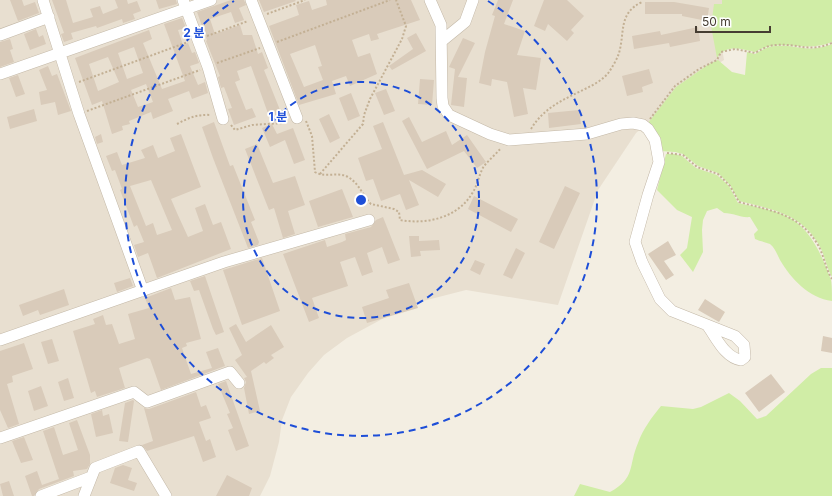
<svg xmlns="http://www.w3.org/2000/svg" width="832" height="496" font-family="Inter,'Noto Sans KR',sans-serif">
<rect width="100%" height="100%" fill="#f3eee2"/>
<path fill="#e8dfd0" d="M0,0H725V6L716,13L724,60L706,71L636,133L598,190L558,305L466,290L423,301L397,311L347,338L324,355L308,373L291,397L282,420L279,442L270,476L260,496H0Z"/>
<path fill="#d0eda6" d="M722,0H832V42C802,54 783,36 755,52C741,49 726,44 717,58L711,26L714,4H722Z
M832,44V277C826,267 825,255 819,245C802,214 771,209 739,201L730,185L718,173L698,166L683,154L675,152L660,151L648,123L676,87L709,64L718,60L732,72L745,75L747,52L755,54C762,50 768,46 776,46C799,44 806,54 832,44Z
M666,154H674L682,156L696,168L717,175L729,186L738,203C754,207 772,209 786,216C811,228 822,256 831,280C832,285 832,295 832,301C809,298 791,279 780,260C777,254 775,248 770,244C765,242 759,241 755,239L754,234L758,230L750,217C740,218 734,213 724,213L717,208L707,211L703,220L702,230L703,252L693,272L680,255L687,248L692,217L677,210L657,190Z
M821,368H832V496H574L580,484L610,492C636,478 628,466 638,443C643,429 652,417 661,406L693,409L701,407L729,393L740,401L757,419L766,416L811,374Z"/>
<path fill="#d9cbba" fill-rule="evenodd" d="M10,0H22L24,6L35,2L39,13L18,21Z
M52,0H66L73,23L93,17L90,9L100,6L103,14L118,8L115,0H127L128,4L137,1L141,11L133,14L135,19L123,23L122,19L97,28L96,26L71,33L73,39L64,42L61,34L64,33Z
M156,0H176L177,4L159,9Z
M231,0H244L246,5L239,8L244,20L235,23L231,12L210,19L215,34L240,25L243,35H252L258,54L262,52L268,68L264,70L282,115L270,119L251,66L237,71L240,80L235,82L246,110L252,108L256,117L234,125L228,109L232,108L224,87L221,88L218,77L220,76L206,41L207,40L197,12Z
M259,0H295L296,1L264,12Z
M326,0H411L420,20L377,34L379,39L371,41L369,34L352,40L358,57L370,53L377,74L350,86L346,76L332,81L336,94L299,105L269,26L299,15L296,5L309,1L312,10L327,5ZM315,45L322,66L318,67L323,80L304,87L290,54Z
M498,0H513L504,24L525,31L517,55L541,58L536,90L523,88L528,114L514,117L507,82L492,79L491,86L479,83L485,52L495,16L492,15Z
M544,0H567L584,16L571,30L574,33L567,41L548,24L545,31L534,26Z
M645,2H674L709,8L707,21L682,16V14H645Z
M182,18L186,28L178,30L183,45L188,43L192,53L195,52L199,63L190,66L198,85L205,82L208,93L192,99L189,91L168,99L173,111L153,119L151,112L129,121L130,124L122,126L123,130L112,134L102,101L92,105L75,58L149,30L152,39L143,43L162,89L185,81L164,24ZM134,47L143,73L127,79L118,53ZM108,57L119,82L98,91L89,64ZM146,84L153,102L138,107L131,90Z
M698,27L700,41L670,47L669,43L634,49L632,36L660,31L661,35Z
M36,29L39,37L43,35L46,44L30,50L24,34Z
M416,33L426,51L392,70L389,66L413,49L407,38Z
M463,38L475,43L458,77L467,78L464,107L451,105L455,69L449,67Z
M10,39L13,49L10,50L14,62L0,67V42Z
M48,66L52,76L57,74L71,111L58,115L55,102L41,105L39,92L47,90L39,70Z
M649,69L653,83L642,87L643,92L627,96L622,76Z
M18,75L25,94L16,97L9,78Z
M420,79L434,80L432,105L418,104Z
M386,89L395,111L384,115L375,93Z
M351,93L360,116L348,121L339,98Z
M34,109L37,121L10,129L7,117Z
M579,110L581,124L549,128L548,113Z
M329,114L340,138L330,143L319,119Z
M409,117L422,142L446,131L452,145L467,135L486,162L477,168L464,151L427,169L402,121Z
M214,122L230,166L233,165L255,220L251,222L259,242L258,245L248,248L213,158L202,127Z
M383,122L404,175L422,170L446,184L438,197L409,180L419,205L406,210L400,194L381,201L373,179L366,181L358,158L382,149L373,126Z
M272,124L277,134L293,128L305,160L294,164L285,140L270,147L262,128Z
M101,134L103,142L97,144L95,137Z
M181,134L201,187L171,199L177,213L188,237L203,231L195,208L205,204L213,225L221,222L231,249L157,278L148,253L138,257L134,245L144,242L137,225L134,227L120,190L122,189L115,170L112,171L106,156L117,152L122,165L145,158L141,150L153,145L158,158L175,151L170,138ZM151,180L172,230L157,235L153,223L146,226L130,186Z
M257,144L273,183L295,176L305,205L288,211L295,234L283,238L274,208L269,210L245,149Z
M565,186L580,193L554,249L539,242Z
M342,189L353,217L318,227L309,201Z
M474,196L518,219L511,232L468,209Z
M383,217L400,260L388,264L382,247L367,253L373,272L362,276L355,257L340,262L348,286L312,298L319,318L309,322L283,254L325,240L327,247L342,242L346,240L345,234L371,227L376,220Z
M409,236H419V241L439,240L440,250L420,251L421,256L411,257Z
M668,241L676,255L664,261L674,275L666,280L648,254Z
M516,248L525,253L512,279L503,275Z
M262,258L280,311L242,325L223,270Z
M475,260L485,264L480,275L470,270Z
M205,276L224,332L216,335L213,329L199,290L194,291L190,281Z
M130,278L133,286L117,292L114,283Z
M409,283L418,308L367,323L362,307L389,298L386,290Z
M171,288L175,300L190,297L201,339L186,343L187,346L182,348L191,374L212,368L206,352L218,348L225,366L161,390L150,359L147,358L119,368L125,388L97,397L95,391L91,393L73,331L95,324L93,319L103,315L106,325L112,324L119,344L135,339L128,314L149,308L145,298Z
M64,289L69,305L40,315L38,310L23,316L19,305Z
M705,299L725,312L719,322L698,310Z
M236,324L246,342L271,325L284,347L271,355L274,358L266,364L264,362L251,371L260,411L249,414L244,388L246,382L244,378L247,377L235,360L242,355L229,328Z
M823,336L832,338V353L821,351Z
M52,339L59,361L48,364L41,342Z
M24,343L33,369L12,376L13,382L7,384L19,424L8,428L0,410V351Z
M771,374L785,392L759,412L745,393Z
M68,378L74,398L64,401L58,382Z
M226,381L249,446L236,451L228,430L233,428L227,414L230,413L218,384Z
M41,386L48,406L34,411L28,391Z
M196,392L201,407L206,405L211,418L199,422L206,441L210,439L216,457L203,462L194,436L147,451L142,445L153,441L144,408L149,409Z
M133,400L134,401L128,442L119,441L125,403Z
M102,410L103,416L109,414L113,433L96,437L91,414Z
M77,420L90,455V464L87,469L73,471L74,476L39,489L34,496H32L25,476L37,471L42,485L59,479L43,431L54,427L63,455L78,450L69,423Z
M24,437L33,460L21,463L12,441Z
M123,465L132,468L128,480L137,483L134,491L110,483L115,468Z
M227,475L252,488L249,496H216Z
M9,481L14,496H3L0,484Z"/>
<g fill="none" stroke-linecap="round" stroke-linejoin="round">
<defs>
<path id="street" d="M43,0L79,114L143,291
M183,0L208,67L223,119
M251,0L297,118
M430,0L441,25L442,98L443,106L449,115L490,134L509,140L587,134L621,124L633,123L643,125L648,129L655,140L659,162L648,195L635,242L642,262L660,299L672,311L735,336L744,345L745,357L741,360C725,358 716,337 707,325
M0,35L49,17
M443,40L465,22L473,0
M0,74L211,0
M0,340L224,262L369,220
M0,438L134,392L147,402L230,372L239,383
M41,496L91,477
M84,496L95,468L139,451L166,496"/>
</defs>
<use href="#street" stroke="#c3b8a7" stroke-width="12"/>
<path stroke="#c3b094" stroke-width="2" stroke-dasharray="2 2" stroke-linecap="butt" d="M267,14L305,0
M207,36L248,21
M277,42L390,0
M217,63L260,48
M79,82L188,42
M87,111L200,70
M650,119L675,86L699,69L717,60L721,52L735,49L755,53C762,49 768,45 776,45C798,43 808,53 832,43
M306,121L312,136L315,172C324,178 336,172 346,176C359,182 362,195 371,204L394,209L399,212L400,220C428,225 459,217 473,192C478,184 479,174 484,166C489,160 496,154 501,148
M177,124C188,118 198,114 211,115
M231,125L235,130L252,125L282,123L287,121
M531,129C544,107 565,99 587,88C595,84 604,79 609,72C613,66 617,59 619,53C625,33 618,13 642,2
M667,153L683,155L697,167L718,174L730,186L739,202C771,211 799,213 818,245C824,255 825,268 832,279
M320,174L363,124L364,115L370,99L402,39L406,26L396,0"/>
<use href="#street" stroke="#fff" stroke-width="11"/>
</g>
<g fill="none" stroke="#1d4ed8" stroke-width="2" stroke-dasharray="7 5">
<circle cx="361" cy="200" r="118"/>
<path d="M488 1A236 236 0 1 1 234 1"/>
</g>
<circle cx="361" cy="200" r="6" fill="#1d4ed8" stroke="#fff" stroke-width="2"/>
<g font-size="12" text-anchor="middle" font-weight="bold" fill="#1d4ed8" stroke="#fff" stroke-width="3.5" stroke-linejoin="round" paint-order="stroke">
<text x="194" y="37">2 분</text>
<text x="278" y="121">1 분</text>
</g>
<path d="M696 26v6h74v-6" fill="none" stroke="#463d32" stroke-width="2"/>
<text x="702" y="26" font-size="12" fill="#463d32" stroke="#ffffff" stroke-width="3" paint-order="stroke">50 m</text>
</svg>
